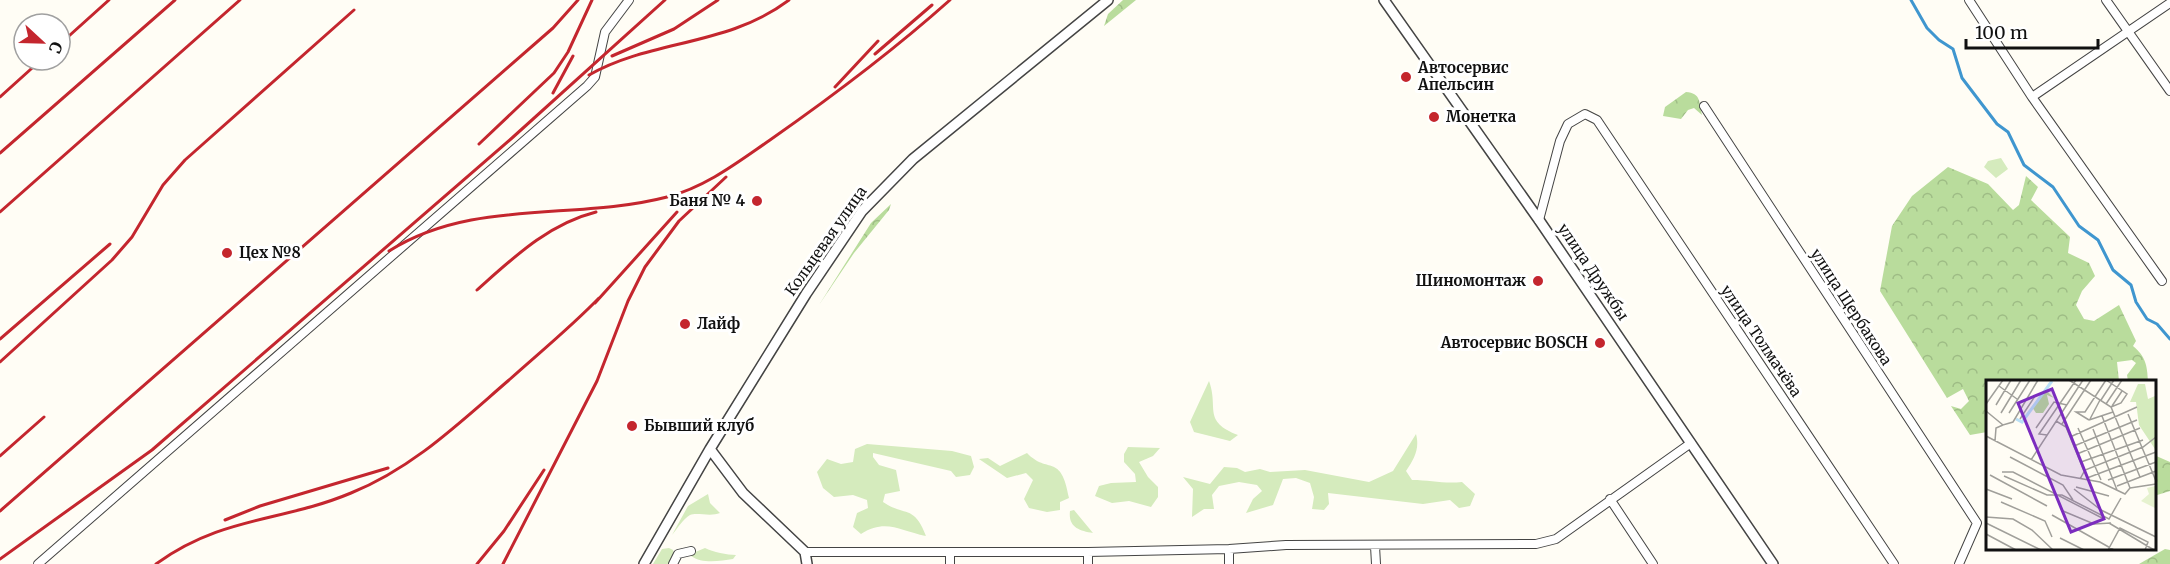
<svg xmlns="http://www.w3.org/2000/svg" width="2170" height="564" font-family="Merriweather,serif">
<defs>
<pattern id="forest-crowns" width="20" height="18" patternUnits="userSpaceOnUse" patternTransform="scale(1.5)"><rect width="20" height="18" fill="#b9dc9c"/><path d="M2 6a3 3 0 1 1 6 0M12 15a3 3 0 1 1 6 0" fill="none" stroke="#9ebc85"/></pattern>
</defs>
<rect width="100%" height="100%" fill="#fffdf5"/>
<path fill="#d5ebbd" d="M2001,158L2008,169L1996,178L1984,167L1988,161Z
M1209,381C1219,408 1202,421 1238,435L1230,441L1194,432L1190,422Z
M1416,434C1420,449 1414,459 1406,471L1412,480C1430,480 1444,484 1462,482L1475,494L1470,506L1459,508L1450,500L1423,504L1328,493L1329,504L1324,510L1312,509L1314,497L1310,483L1296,478L1283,479L1273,505L1246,513L1253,499L1262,491L1257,485L1239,482L1219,486L1212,495L1214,509H1204L1192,517L1193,489L1183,477L1210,484L1224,467L1237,468L1245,472L1260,469L1270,472L1305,470L1369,482L1393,471Z
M867,444L952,451L971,456L974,467L970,475L956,477L951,471L873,453V457L879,465L896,470L900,491L885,494L883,502C905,517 914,504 926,536C900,531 886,518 861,534L853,527L857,513L868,508L867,500L853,495L834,497L823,488L817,472L827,459L841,464L853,462L855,449Z
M1128,447L1160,448L1153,456L1139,462L1148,477L1158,487V497L1151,507L1129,501L1112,503L1095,496L1099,486L1111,483L1136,482L1135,474L1124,462V454Z
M1027,453C1048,475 1061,452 1069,498L1060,502V510L1047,512L1029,508L1024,499L1033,480L1026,473L1007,478L979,459L988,458L1000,466Z
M708,494L710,503L720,513C710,517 697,512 690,515C683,519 677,529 672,535L688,506Z
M1074,510L1093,533C1079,531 1068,527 1070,511Z
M669,548L673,550L677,564H653L662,549Z
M705,548C713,552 727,555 736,555L733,559C720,561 702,564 691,556L693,553Z"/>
<path fill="url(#forest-crowns)" d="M1123,0H1136L1104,26L1108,14Z
M1686,92C1701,93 1699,102 1702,115L1694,108L1688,110L1681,119L1663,116L1665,107Z
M1948,167L1988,184L2013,210L2019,205L2026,176L2038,187L2031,200L2070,237L2068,253L2089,263L2095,276L2082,291L2076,305L2084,319L2094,321L2119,305L2136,341L2133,346C2146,357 2147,365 2148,381H2128L2127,375L2136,363L2132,360L2117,362L2119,381H1987V432L1970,435L1951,406L1961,409L1969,401L1963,389L1947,398L1880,291L1892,226L1912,196Z
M891,204L889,210L854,253L819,305L871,223Z
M2154,455L2170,462V491L2154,496Z
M2165,549L2170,550V564H2139Z"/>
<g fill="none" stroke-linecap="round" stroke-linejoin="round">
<path stroke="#3f96cf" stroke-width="3" d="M1911,0L1927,28L1939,40L1953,49L1962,78L1997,124L2008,132L2024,165L2053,187L2079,226L2098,240L2113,270L2131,285L2136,302L2147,319L2157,324L2170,339"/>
<defs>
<path id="minor" d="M1969,0L2032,97L2162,281
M2106,0L2170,91
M2032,97L2170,3
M1704,106L1977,523L1959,564
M1539,220L1560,141L1568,124L1585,114L1597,120L1605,132L1894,564
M1610,499L1653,564
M1375,546L1376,564
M1229,549V564
M805,552H1088L1229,549L1286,545L1536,544L1556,539L1691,443
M38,564L587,86L595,77L605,32L629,0
M673,564L678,554L691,551
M950,564V552
M1088,564V552"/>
<path id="tertiary" d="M1384,0L1539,220L1773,564
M710,449L743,493L805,552L807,564
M644,564L710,449L806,294L862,211L913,159L1108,0"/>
</defs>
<use href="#minor" stroke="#444" stroke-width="10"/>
<use href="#tertiary" stroke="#444" stroke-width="12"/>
<use href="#minor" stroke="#fff" stroke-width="8"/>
<use href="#tertiary" stroke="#fff" stroke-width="9"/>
<path stroke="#c4262e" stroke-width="3" d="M60,44L109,0
M875,54L932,5
M612,56L674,29L718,0
M589,75C652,39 727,47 789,0
M835,87L878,41
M553,93L573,56
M0,97L41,60
M479,144L554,73L568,52L592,0
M0,153L175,0
M0,212L240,0
M389,251C473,198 575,221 667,197C706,187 738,162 770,140C833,96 893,51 950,0
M477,290C513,258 548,224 596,212
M595,303L677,212
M0,339L110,244
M0,362L112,260L132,237L163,185L185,160L354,10
M0,456L44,417
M0,511L553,28L578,0
M225,520L260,506L388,468
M0,559L152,450L512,138L665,0
M156,564C222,516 282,522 351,493C413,468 459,423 509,380C539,353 571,327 599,298
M477,564L504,531L544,470
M503,564L597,381L628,301L645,267L679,221L726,177"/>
</g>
<g fill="#c4262e" stroke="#fff" stroke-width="2">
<circle cx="1406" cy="77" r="6"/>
<circle cx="1434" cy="117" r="6"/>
<circle cx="757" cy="201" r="6"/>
<circle cx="227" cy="253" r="6"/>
<circle cx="1538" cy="281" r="6"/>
<circle cx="685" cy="324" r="6"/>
<circle cx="1600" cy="343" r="6"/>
<circle cx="632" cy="426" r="6"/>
</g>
<g text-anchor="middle" stroke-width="6" stroke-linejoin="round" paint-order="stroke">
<g font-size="15" font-weight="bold" fill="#111" stroke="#fff" text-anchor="start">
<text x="1418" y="73">Автосервис<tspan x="1418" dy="17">Апельсин</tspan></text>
<text x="1446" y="122">Монетка</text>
<text x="745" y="206" text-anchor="end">Баня № 4</text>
<text x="239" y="258">Цех №8</text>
<text x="1526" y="286" text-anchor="end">Шиномонтаж</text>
<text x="697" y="329">Лайф</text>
<text x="1588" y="348" text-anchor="end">Автосервис BOSCH</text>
<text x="644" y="431">Бывший клуб</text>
</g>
<g font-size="15" fill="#111" stroke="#fff">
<text transform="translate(826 241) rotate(-55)" y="5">Кольцевая улица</text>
<text transform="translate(1593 272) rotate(56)" y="5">улица Дружбы</text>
<text transform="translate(1851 307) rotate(57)" y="5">улица Щербакова</text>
<text transform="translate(1761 341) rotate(56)" y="5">улица Толмачёва</text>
</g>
</g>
<g transform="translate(1986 380)">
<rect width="170" height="170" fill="#fffdf5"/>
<path d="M59,9L68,18L61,15L63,24L57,33H50L46,27Z" fill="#b9dc9c"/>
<path d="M152,4H159L162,19L169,16V69L153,45L150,22H144Z" fill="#d5ebbd"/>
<path d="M169,106H170L169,128L155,121L163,114L161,108Z" fill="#e6f2cf"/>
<path fill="none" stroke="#b9e0f7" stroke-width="3" d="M30,39L36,42L66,1"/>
<path fill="none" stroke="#a09f9a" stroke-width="1.5" d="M83,0L125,27L154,97M120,0L141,14L135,23L125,27M13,6L31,19M115,20L128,0M0,24L17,0M120,24L136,0M10,25L25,0M126,26L136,11M0,31L17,45L27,42L52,0M15,33L35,0M23,33L44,0M142,34L170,101M116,36L144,108M34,39L49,16M104,39L114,20M103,40L90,32H99L120,0M103,40L127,32M70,41L80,47L98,91M76,44L105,0M50,48L68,22L81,25M92,48L115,100M107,49L131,110M61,55L53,54L90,0M0,56L75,95L114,102L139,114L144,108M84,57L151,27M9,61L10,48L17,45M88,66L151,40M91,74L154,48M24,77L77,105L87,120M45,80L97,0M95,82L157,60M16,92H27L118,139M4,95L61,126M18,96L61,115H76L123,139L135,118M101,98L170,72M94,99L99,90L157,67L170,57M122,100L170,82M131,106L170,91M90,107L123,116M144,108L170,104M0,109L26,119M88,109L115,130L170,157M15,122L59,141L66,157M77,131L108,144L125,143M66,135L128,170M0,137L27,139L46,150L67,170M0,143L55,170M123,143L168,170M0,154L30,170M74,158L98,170M122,170L134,148L162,162L159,170"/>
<path fill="#7b2cbf" fill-opacity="0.15" stroke="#7b2cbf" stroke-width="3" d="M66,9L118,139L85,152L32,23Z"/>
<rect width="170" height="170" fill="none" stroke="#111" stroke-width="3"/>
</g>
<g transform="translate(42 42) rotate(112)"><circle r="28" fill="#ffffff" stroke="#a0a0a0" stroke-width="1.5"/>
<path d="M0-4.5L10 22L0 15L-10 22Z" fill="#c4262e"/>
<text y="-9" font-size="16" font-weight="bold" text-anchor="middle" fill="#111111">С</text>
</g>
<path d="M1966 39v9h132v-9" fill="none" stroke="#111111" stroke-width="3"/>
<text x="1975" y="39" font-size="18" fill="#111111" stroke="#ffffff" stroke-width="4.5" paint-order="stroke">100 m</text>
</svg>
